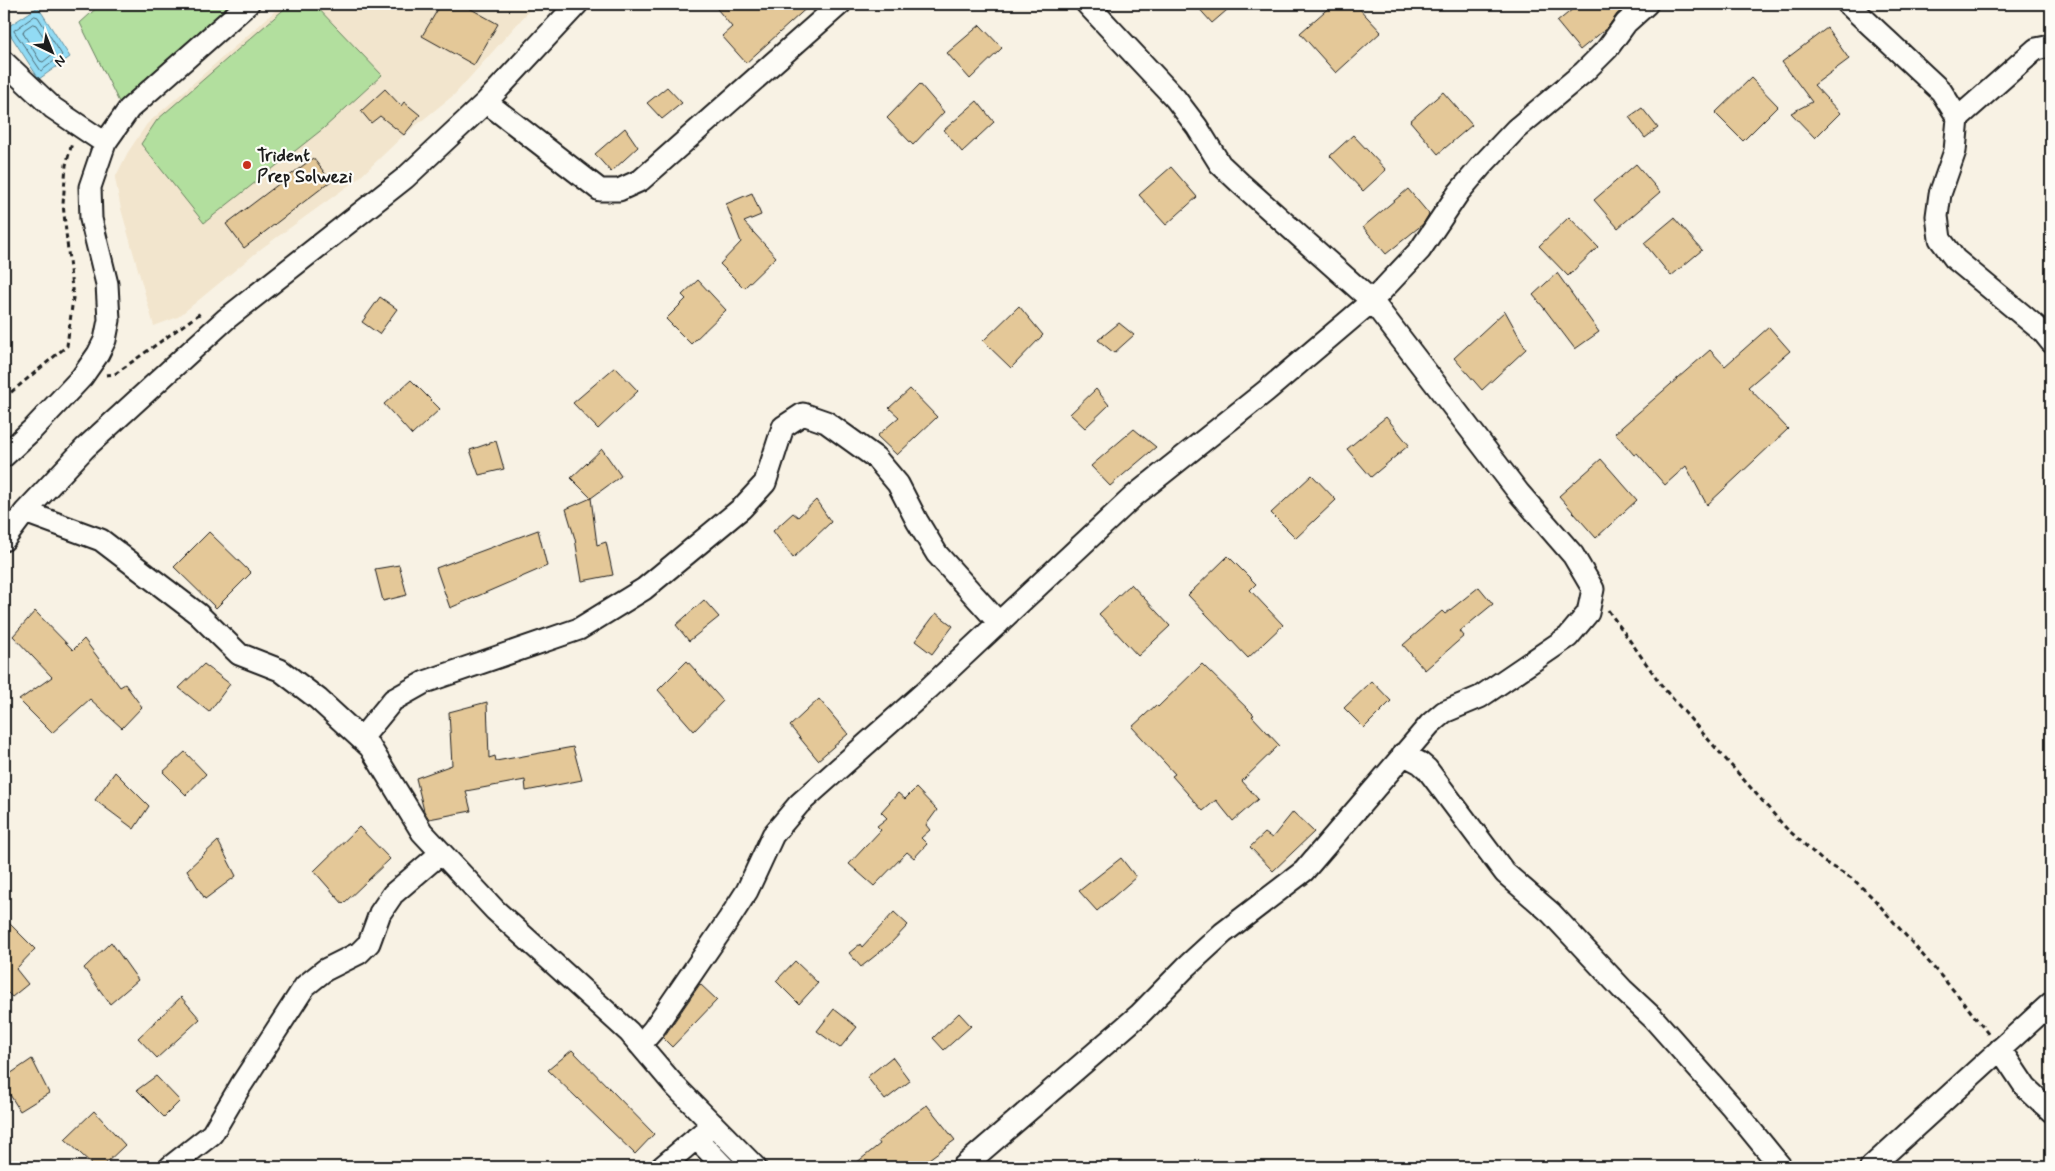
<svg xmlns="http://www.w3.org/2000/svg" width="2055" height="1171" font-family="Mynerve,sans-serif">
<rect width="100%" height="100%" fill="#f8f2e4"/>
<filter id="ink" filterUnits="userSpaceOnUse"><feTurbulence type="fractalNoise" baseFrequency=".02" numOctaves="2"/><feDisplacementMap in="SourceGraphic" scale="10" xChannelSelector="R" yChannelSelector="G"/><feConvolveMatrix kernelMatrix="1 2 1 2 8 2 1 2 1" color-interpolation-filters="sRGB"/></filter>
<g filter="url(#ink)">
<path fill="#f2e5cd" d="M283,4H535L455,94L404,135L359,178L262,248L178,317L154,326L121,209L115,178L128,152L147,124Z"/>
<path fill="#b2df9e" stroke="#677e5d" d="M101,4H230L119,102L80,23Z
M290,4H314L382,75L324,128L204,223L141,144L157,120Z"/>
<path fill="#92dbf4" stroke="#638f9e" d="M38,7L70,57L39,79L6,28Z"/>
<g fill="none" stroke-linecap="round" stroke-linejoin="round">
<path stroke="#4b6872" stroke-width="1" d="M35,16L38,17L62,55L41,71L14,31Z
M33,24L36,25L54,53L43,62L40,61L23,33L24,30Z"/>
</g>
<path fill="#e4c898" stroke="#1c1c1c" d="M441,4H462L498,24L474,65L422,36Z
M713,4H811L746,63L722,36L732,27Z
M1195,4H1234L1212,23Z
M1333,4H1355L1381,32L1336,73L1300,33Z
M1579,4H1629L1617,14L1608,27L1580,50L1557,22Z
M980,25L1002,48L970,79L947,53Z
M1827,28L1849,59L1814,85L1840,113L1815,138L1791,113L1812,102L1782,62Z
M1751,78L1778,106L1743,141L1715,113Z
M920,84L944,112L913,145L887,118Z
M667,87L682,103L662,119L647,103Z
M385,89L401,106L404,102L420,115L404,135L380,116L371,123L361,111Z
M1443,92L1472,125L1438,154L1410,121Z
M977,101L994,122L962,152L944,130Z
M1642,108L1658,128L1645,138L1629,117Z
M625,128L638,147L611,172L595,154Z
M1353,135L1386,170L1363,191L1330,156Z
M313,158L331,181L244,248L226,224Z
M1636,164L1660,192L1618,228L1594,200Z
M1171,167L1197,197L1166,225L1139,195Z
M1408,189L1429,214L1423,224L1386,254L1363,227Z
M752,193L761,215L744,222L776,257L744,288L720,264L741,242L726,204Z
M1569,217L1598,247L1568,276L1539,246Z
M1674,218L1702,250L1671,276L1644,243Z
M1557,273L1599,332L1575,349L1544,308L1533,295Z
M698,280L726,310L691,344L666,319L686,299L682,295Z
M380,297L397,309L379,334L362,322Z
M1019,306L1043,335L1011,368L983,341Z
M1505,311L1526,349L1482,390L1454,358Z
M1119,323L1134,335L1114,353L1098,340Z
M1769,327L1790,351L1748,387L1788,429L1707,505L1686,466L1665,485L1637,453L1634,455L1615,433L1710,350L1725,366Z
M615,367L638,391L598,429L573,403Z
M411,380L440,409L412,435L384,404Z
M910,389L937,417L897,455L877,436L899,417L889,408Z
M1096,389L1109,405L1085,428L1070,414Z
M1386,417L1409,445L1371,477L1347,449Z
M1134,429L1156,447L1110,486L1091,466Z
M496,441L504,469L479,475L470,450Z
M602,449L621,476L591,498L571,478Z
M1601,459L1637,500L1596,538L1559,496Z
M1312,475L1336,500L1296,538L1271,513Z
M591,498L597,545L606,542L613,575L582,581L575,539L566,509Z
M816,500L831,522L793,558L773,531L793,513L798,517Z
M538,530L547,566L450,608L436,568Z
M209,532L251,573L216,608L174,567Z
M1228,556L1256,584L1250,590L1283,625L1248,658L1188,595Z
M399,565L407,595L383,601L375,569Z
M1131,584L1170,626L1138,656L1099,614Z
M1479,587L1493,604L1460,631L1464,636L1425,670L1403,645L1442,611L1445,614Z
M704,600L719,617L689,641L676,625Z
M35,611L73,650L84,639L120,687L125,684L142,707L122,728L90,699L52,733L19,700L52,677L13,636Z
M936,613L953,626L932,654L915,641Z
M687,661L723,701L694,731L658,690Z
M204,664L230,684L209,712L179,688Z
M1202,664L1254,715L1252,716L1279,745L1242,781L1258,799L1233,821L1216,800L1203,811L1172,776L1175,774L1132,727L1156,705L1158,707Z
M1372,681L1391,701L1364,728L1344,708Z
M819,699L848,734L818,760L790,726Z
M487,702L489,758L495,756L496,761L573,747L582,780L526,791L525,780L466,791L471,811L429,819L424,811L416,778L452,765L449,712Z
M185,752L206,774L186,795L163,772Z
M115,772L149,806L134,829L95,800Z
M916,788L937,810L926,825L930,830L921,838L927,844L914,858L907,852L874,886L849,864L881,830L877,826L887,818L881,812L898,793L905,799Z
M1293,812L1314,832L1273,871L1250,847L1265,833L1272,838Z
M359,827L390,859L343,904L314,871Z
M218,841L236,876L205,899L187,870Z
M1121,858L1136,877L1097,911L1079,891Z
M894,912L908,925L890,944L861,967L849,953L860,944L862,947Z
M4,918L35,949L16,969L28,984L12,997L4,989Z
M111,942L138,980L110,1004L84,968Z
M795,961L818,983L799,1004L776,981Z
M700,984L717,1000L672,1047L663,1038Z
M181,997L200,1019L157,1058L138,1038Z
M834,1009L857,1027L840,1048L817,1031Z
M959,1013L971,1026L944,1050L933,1038Z
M572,1050L654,1134L635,1154L548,1070Z
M892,1057L910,1081L885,1100L867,1077Z
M32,1059L49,1093L20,1111L4,1085V1078Z
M156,1076L180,1101L164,1117L137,1090Z
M927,1105L955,1140L918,1167H851L880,1144L878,1141Z
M94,1111L125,1145L102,1167H95L65,1139Z"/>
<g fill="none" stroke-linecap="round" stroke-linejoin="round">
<defs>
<path id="street" d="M1848,4L1941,91L1958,118L1955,151L1940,194L1937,216L1940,239L1955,259L2043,332L2051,342
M4,62L53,108L105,143
M486,102L600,190H619L641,180L840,4
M1958,118L2036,49L2051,46
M4,456L33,429L82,377L98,354L105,340L109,320L107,284L91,219L90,187L105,143L129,109L248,4
M25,512L101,540L198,614L239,654L280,670L318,699L370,747L422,832L495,910L629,1032L675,1086L755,1167
M4,540L25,512L85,448L226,319L405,178L486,102L577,4
M361,739L393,700L425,682L579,629L644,589L742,508L765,483L783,427L803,414L826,422L876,458L898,484L917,521L937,554L999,623
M1403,754L1420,763L1427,769L1505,873L1551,913L1623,990L1653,1018L1732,1107L1781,1167
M640,1045L653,1030L729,919L747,891L773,835L799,804L928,689L1134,496L1266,391L1372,301L1420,250L1459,192L1482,165L1516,129L1584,72L1607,49L1626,23L1647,4
M2000,1049L2026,1088L2051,1111
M696,1138L724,1167
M170,1167L212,1134L241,1085L305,986L325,970L359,953L369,943L380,913L393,894L441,853
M662,1167L713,1124
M963,1167L1139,1015L1186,967L1223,933L1304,871L1430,724L1444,712L1480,697L1568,637L1588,613L1593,589L1573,555L1519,493L1372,301L1240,183L1220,164L1197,127L1175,98L1087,4
M1871,1167L2051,1003"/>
</defs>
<use href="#street" stroke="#1c1c1c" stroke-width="25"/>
<path stroke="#1c1c1c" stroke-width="3" stroke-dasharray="5 4" stroke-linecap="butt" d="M106,375L115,374L202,312
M4,398L67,346L73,298L63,204L66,165L72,143
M1608,610L1665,690L1786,828L1824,862L1853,879L1873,898L1961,999L1989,1035"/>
<use href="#street" stroke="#fdfcf7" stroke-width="21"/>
</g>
</g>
<circle fill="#c8321e" stroke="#fdfcf7" stroke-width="2" cx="247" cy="165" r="5"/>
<g text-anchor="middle" stroke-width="4.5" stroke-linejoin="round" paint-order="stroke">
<g font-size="18" font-weight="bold" fill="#1c1c1c" stroke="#fdfcf7" text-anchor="start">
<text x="257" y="161">Trident<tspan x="257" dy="21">Prep Solwezi</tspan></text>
</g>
</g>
<rect width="2055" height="1171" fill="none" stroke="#fdfcf7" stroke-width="20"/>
<rect x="10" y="10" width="2035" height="1151" fill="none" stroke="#1c1c1c" stroke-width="2" filter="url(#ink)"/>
<g transform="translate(52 52) rotate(137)" stroke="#fdfcf7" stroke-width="4" paint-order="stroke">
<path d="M0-4L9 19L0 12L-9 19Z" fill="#1c1c1c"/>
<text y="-8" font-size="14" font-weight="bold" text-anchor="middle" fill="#1c1c1c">N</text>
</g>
</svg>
